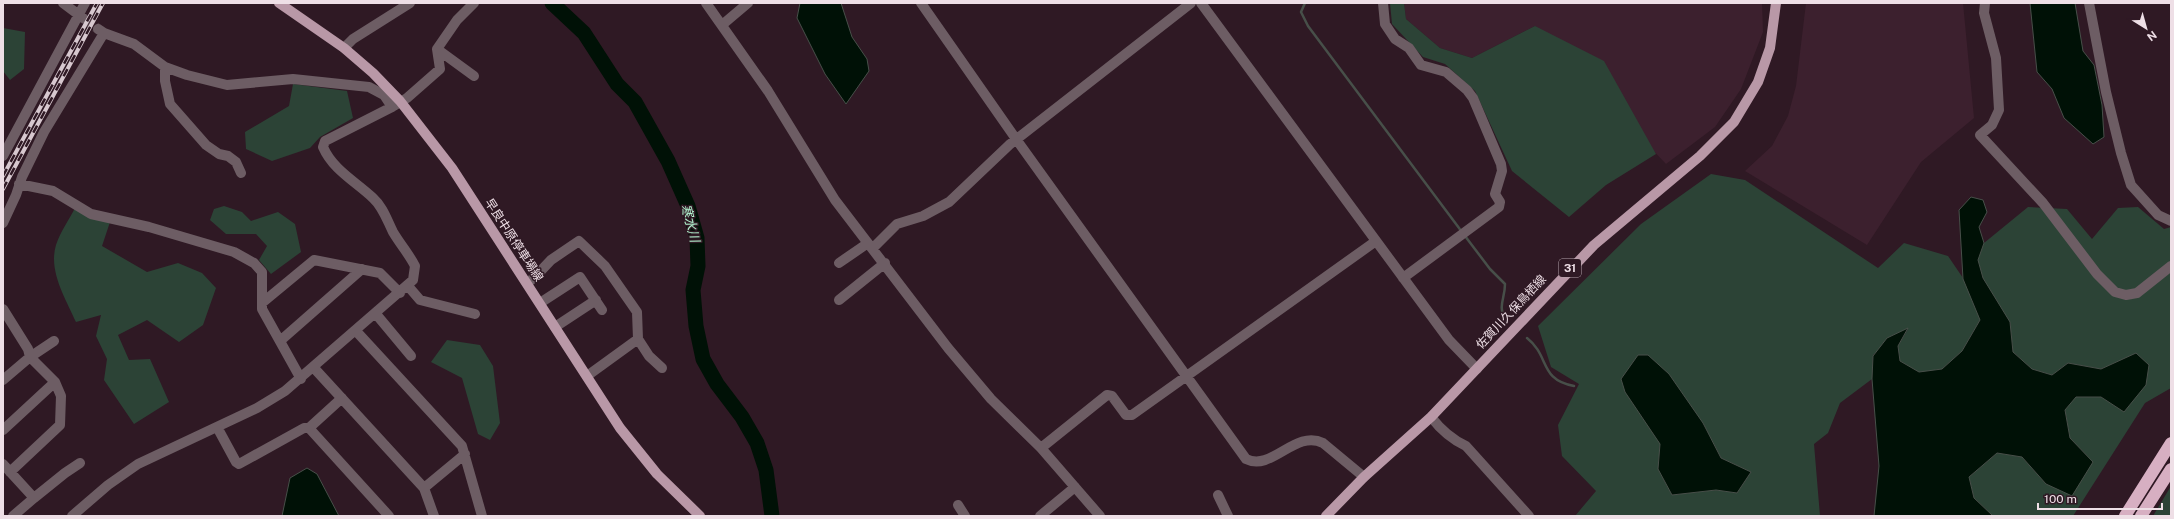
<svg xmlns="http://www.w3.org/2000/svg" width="2174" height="519" font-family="'Public Sans','Noto Sans JP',sans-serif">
<rect width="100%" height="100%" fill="#2f1924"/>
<path fill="#3c202e" d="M1404,3H1762L1763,32L1741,89L1715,127L1666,164L1535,26L1472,58L1440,48L1406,19Z
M1806,3H1963L1974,118L1921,162L1867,245L1745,171L1772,146L1788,116L1796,86Z"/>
<path fill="#2c4336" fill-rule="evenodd" d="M1390,3H1404L1406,19L1440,48L1472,58L1535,26L1604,61L1656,154L1606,185L1569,217L1512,171L1475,91L1445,64L1423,57L1392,24Z
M3,28L25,32L24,69L10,80L3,71Z
M293,84L347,91L353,118L320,137L310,148L272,161L246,149L245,132L289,106Z
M1711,174L1745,180L1878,268L1904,243L1948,256L1963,278L1984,243L2028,207L2067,209L2092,239L2118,208L2138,207L2164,229L2171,227V388L2145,403L2073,516H1993L1974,498L1969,477L1997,453L2022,457L2046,484L2093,462L2070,438L2065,410L2075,397H2101L2124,411L2137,353L2101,369L2068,363L2052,375L2032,369L2013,352L2010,322L1980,320L1962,351L1942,369L1919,373L1900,361L1898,346L1908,329L1873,355L1872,379L1840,403L1828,433L1814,444L1820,516H1575L1596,491L1562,456L1558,425L1579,384L1551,367L1538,326L1641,224ZM1703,423L1721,458L1751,472L1737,493L1716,490L1672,495L1658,469L1660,444Z
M224,206L242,212L251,221L278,212L295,224L301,252L271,274L259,260L267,246L256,234H226L210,220L214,209Z
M75,208L110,222L102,246L147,272L178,263L202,273L216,288L203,325L179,342L147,320L118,335L129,360L150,359L169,402L134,424L104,380L107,359L96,336L101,315L76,322C66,299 48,271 56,245C60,232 69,220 75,208Z
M447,340L480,345L493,366L500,423L490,440L478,434L462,378L431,362Z
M2171,486V516H2153Z"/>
<path fill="#001106" stroke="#474f49" d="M800,3H841L852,37L867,59L869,71L846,104L825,74L797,18Z
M2030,3H2075L2083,51L2094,65L2102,105L2104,137L2093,144L2064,118L2052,89L2037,72Z
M1971,197L1983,200L1987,212L1979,227L1984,243L1978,260L1983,278L2010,322L2013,352L2032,369L2052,375L2068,363L2101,369L2136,353L2149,365L2146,385L2124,412L2101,397H2076L2065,410L2070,438L2093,462L2072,496L2046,484L2022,457L1997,453L1969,477L1974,498L1993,516H1874L1879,466L1872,379L1873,356L1887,338L1908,328L1898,346L1900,361L1919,372L1942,369L1962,351L1980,320L1963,279L1959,210Z
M1638,355H1648L1669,374L1703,423L1721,458L1751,472L1737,493L1716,490L1672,495L1658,469L1660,444L1625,392L1621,379Z
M307,468L317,474L339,516H282L290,478Z"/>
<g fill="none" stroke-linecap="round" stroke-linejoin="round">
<path stroke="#474f49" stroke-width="2.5" d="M1305,3L1301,12L1308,26L1462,232
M1465,236L1490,269L1505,284C1505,300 1497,305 1506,321
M1527,338C1550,356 1539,380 1574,386"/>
<path stroke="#001106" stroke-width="15" d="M552,3L584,33L617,84L635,102L668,161L688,206L697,238L698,266L693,290L696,326L703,359L717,384L742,417L757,443L766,470L772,516"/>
<path stroke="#4c3741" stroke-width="10" stroke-dasharray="10 5" stroke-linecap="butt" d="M83,18L98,29"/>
<path stroke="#6d5d64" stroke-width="10" d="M63,3L83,18
M706,3L768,91L835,200L948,348L991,399L1041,448L1100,516
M921,3L1016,139L1246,459C1272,472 1295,429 1323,443L1364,477
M1201,3L1449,340L1477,369
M1383,3L1385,24L1395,39L1409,48L1421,65L1446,72L1467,90L1473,98L1501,164L1502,171L1495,194L1500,202L1499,207L1403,278
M1985,3L1984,13L1996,58L1999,110L1992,125L1980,135L2043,203L2097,274L2115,292L2126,295L2137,293L2171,266
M2089,3L2106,92L2121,153L2131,185L2158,215L2171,221
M722,25L748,3
M98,29L104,33L134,44L165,67V81L170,104L206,145L219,154L228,156L236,162L241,173
M344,48L353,39L410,3
M437,49L474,76
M165,67L187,75L227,85L293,79L369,87L384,95L392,107
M3,156L85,3
M19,184L53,191L91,214L149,227L234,252L254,263L262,272V309L301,379
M3,223L16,195L22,177L44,132L104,33
M873,248L897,224L923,216L949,202L1009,145L1191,3
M839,263L868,243
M527,283L535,277L551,260L579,241L605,266L637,312L638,339
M408,286L420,300L475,314
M839,300L885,263
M262,303L314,260L380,273L400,293
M540,303L580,277L602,310
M3,309L28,349L30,357L3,380
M376,314L411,356
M555,327L596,300
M356,331L462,446L482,516
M280,341L362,269
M314,368L424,488L434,516
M587,376L638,339L649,356L662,368
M1431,417C1441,430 1451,439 1466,446L1529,516
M217,427L236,462L239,464L304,428H309L389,516
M309,428L342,398
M3,430L55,382
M1041,448L1107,395L1112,396L1126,415H1132L1376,241
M3,464L34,498L13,516
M10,472L60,425L61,396L55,382L30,357L54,341
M424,488L465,454
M1218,495L1228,516
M34,498L65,473L80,463
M958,505L965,516
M72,516L108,485L138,464L257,408L285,391L413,280L415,266C409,254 400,244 393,232C387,220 383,207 373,198C355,181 333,170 323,147L325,141L331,138L392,107L407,98L440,69L437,49L457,20L474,3
M1040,516L1075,487"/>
<path stroke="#b998a7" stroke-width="10" d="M279,3L344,48L373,73L400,101L452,168L620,428L657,474L700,516
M1326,516L1364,477L1431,417L1594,245L1700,156L1734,122L1758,82L1770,48L1776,3"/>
<path stroke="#d7afc2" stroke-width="12" d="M2125,516L2171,443
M2141,516L2171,469"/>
<defs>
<path id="rail" d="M3,176L97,3
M3,189L103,3"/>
</defs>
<use href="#rail" stroke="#d7c8cf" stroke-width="4"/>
<use href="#rail" stroke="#2f1924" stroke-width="2.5" stroke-dasharray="8" stroke-linecap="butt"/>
</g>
<g text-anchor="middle" stroke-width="3" stroke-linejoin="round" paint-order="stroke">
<rect fill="#2f1924" stroke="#b5a4ac" stroke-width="1" x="1559" y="259" width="22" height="18" rx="3"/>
<g font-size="11" font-weight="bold" fill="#eedfe6">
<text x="1570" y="272">31</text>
</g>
<g font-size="12" fill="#eedfe6" stroke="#2f1924">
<text transform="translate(514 240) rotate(57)" y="4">早良中原停車場線</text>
<text transform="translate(1511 312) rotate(-47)" y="4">佐賀川久保鳥栖線</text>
</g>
<g font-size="13" font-style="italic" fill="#b0f1cd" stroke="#2f1924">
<text transform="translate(691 223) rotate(75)" y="5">寒水川</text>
</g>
</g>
<rect width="2174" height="519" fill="none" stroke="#eedfe6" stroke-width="8"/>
<g transform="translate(2146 28) rotate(143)" stroke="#2f1924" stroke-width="3" paint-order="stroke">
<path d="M0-3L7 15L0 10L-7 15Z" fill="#eedfe6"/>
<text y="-6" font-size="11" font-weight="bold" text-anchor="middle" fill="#eedfe6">N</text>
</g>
<path d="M2038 503v6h124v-6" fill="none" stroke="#eedfe6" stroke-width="2"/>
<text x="2044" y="503" font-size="12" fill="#eedfe6" stroke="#2f1924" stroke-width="3" paint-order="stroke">100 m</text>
</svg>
